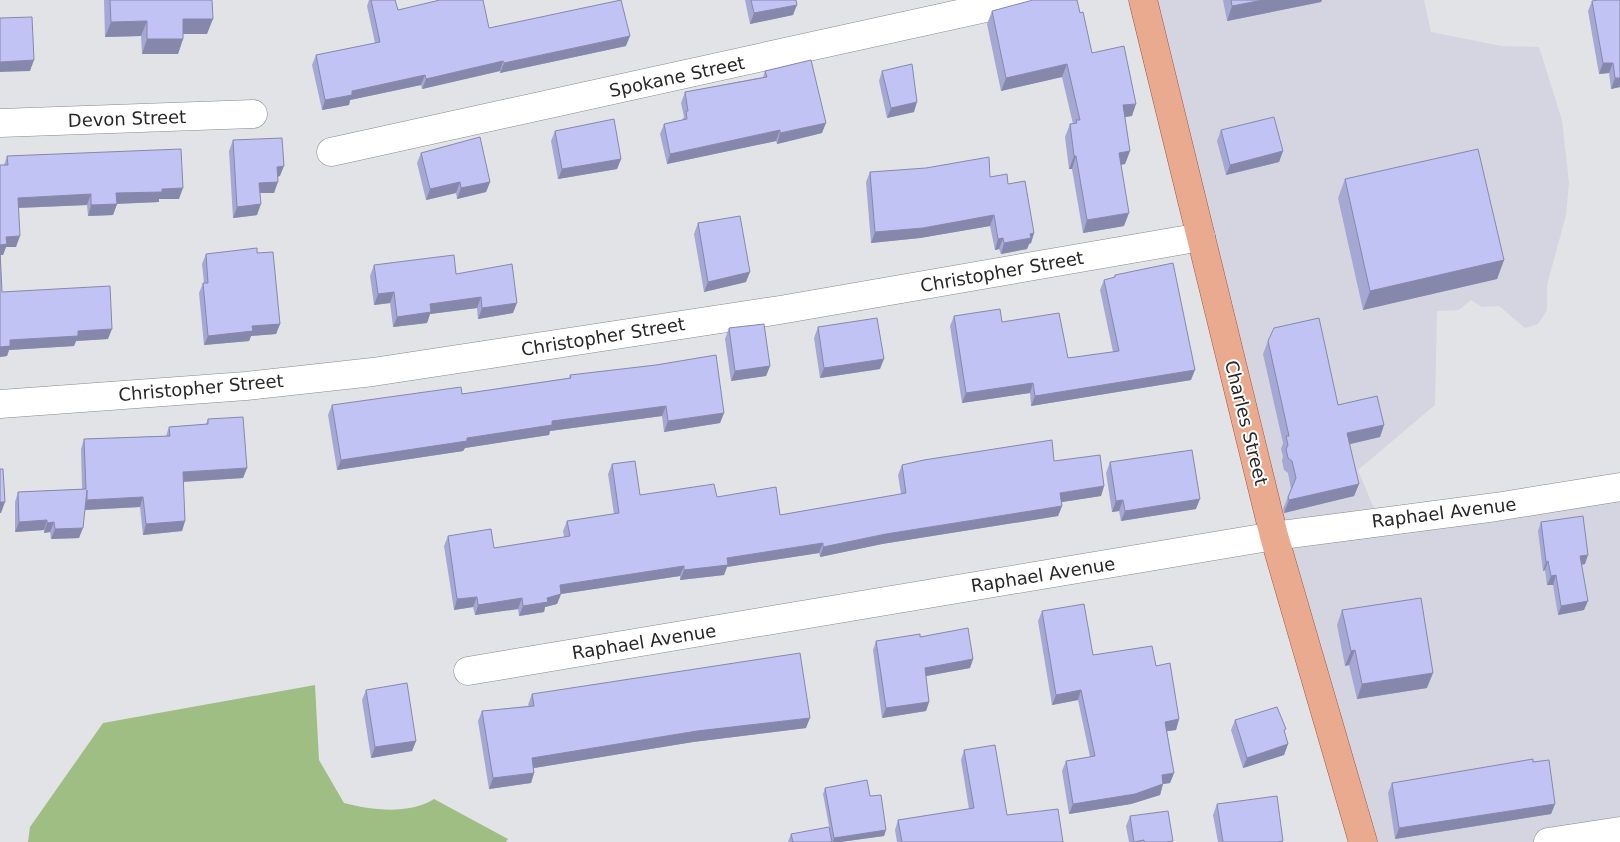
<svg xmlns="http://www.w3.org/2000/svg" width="1620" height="842" font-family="'DejaVu Sans',sans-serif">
<rect width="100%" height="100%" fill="#e2e3e6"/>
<path fill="#d4d5e0" d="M1143,0H1424L1431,32L1501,46L1539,47L1562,120L1569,183L1566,215L1547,285V310L1538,324L1525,328L1499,306L1482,307L1471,300L1459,310L1437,311L1435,405L1358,470L1377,516L1620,479V842H1359Z"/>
<path fill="#9fbe84" d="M315,685L319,760L344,803C371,810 409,815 434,799L508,839L506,842H28L30,827L103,723Z"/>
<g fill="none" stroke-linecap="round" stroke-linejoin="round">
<defs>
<path id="minor" d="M0,123L253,114
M331,152L1022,0
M0,404L246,386L373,372L780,310L1201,237
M468,671L1274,536L1496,507L1620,487
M1548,842L1620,831"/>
<path id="primary" d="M1143,0L1274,536L1363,842"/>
</defs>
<use href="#minor" stroke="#87888b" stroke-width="29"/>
<use href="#primary" stroke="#9d573c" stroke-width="29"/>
<use href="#minor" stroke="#fff" stroke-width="28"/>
<use href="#primary" stroke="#eaaa8f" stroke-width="28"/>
</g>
<path fill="#a5a8d2" d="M104,0H212L207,34H183V39L178,54H142L141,36L105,37Z
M369,0H395L398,10L489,28L626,46L500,73V71L422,89L421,85L350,100L349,105L322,110L312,65L316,55L375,43L367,6Z
M745,0H796L793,15L750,24Z
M1223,0H1322L1321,2L1227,21Z
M1592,1L1620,87L1611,89L1609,73L1599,74L1588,11Z
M992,11L1080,13L1092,53L1132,116L1125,117L1130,151L1125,164L1121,165L1124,226L1083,233L1072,169H1069L1065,137L1070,124H1073L1062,77L1001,91L987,24Z
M765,71L822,133L777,144L776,141L667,164L660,134L664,124L682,120L684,117L681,103L685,92L763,77Z
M882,71L914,112L887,118L879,81Z
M1221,130L1283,151L1279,162L1226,175L1217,141Z
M555,131L621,159L617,169L558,179L551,141Z
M233,140L280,176L278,177L274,193H260L257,215L233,218L229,151Z
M421,153L490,182L486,192L457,199L456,193L426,200L417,163Z
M7,156L179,199H159V202L117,204L113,215L88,216L87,205L19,208L16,247H6L3,255H0L2,292L108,339L76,341L74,346L9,350L7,356L0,357V165H4Z
M870,172L990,177L1008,184L1034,233L1031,243L1029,244L1027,249L1001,254L999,249L995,250L990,226L920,238L871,243L866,182Z
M1345,179L1504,260L1497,279L1363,310L1338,198Z
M698,223L746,282L704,292L694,234Z
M257,253L280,324L276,334L251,336L249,341L204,345L199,293L203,283H204L202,264L206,254Z
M374,265L456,274L513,313L478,319L477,308L430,314L427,323L393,327L390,303L374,305L370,276Z
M1115,275L1191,380L1031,406L1030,393L962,403L950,326L954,316L1002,322L1068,358L1113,352L1100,290L1104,280L1114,278Z
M818,327L880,369L820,378L814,338Z
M729,328L770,366L766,376L731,381L725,339Z
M1268,341L1338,405L1384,425L1380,437L1349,444L1359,484L1354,496L1284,513L1283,509L1291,489L1288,473L1284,470L1282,461L1283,456L1281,449L1283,443L1263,354Z
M570,375L724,413L720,423L664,432L662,416L550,431L549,435L465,448L463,451L337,470L328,415L332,405L462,394L569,378Z
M208,419L247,468L243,478L183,482L185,521L182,531L143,535L140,507L85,510L79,538L51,539L50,532L44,533V530L15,532V502L18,492L82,489L81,449L84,439L166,436L169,427L206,424Z
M1054,461L1104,486L1101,496L1061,502L1062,506L1058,516L882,544L820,557L819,553L727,567L724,575L680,580V576L561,594L557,604L545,607L544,612L519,616L518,609L475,615L473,607L454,610L444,546L448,536L494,548L564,537L563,531L567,521L614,514L608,474L612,464L640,495L717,497L780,515L901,494L898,475L902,465Z
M1110,462L1196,509L1121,521L1119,511L1112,512L1106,473Z
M1541,522L1585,564L1582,565L1584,610L1558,615L1553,585H1547L1545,570L1543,571L1538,531Z
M1342,610L1427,688L1357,699L1349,665L1345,666L1337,625Z
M1042,611L1093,655L1156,666L1179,719L1176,730L1167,731L1174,773L1170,783L1163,784L1160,795L1131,804L1069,814L1062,771L1066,761L1090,757L1078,700L1052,705L1038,621Z
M920,637L973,659L970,668L926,676L929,702L926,711L882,718L873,650L876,641Z
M366,690L416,741L412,751L371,758L362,700Z
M532,694L806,728L693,742L534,768V773L531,783L489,789L478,721L482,711L529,706L528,705Z
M1235,720L1284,732L1288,744L1284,755L1243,768L1231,730Z
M964,750L1007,815L1063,842H897L895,830L898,820L969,809L961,760Z
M1533,762L1555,804L1551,814L1395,839L1388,793L1392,783Z
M825,788L870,796L886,830L884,836L840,842H832L823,794Z
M1217,804L1283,841V842H1218L1213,815Z
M1130,816L1173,842H1129L1126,826Z
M791,834L832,842H788Z"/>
<path fill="#8688ab" d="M1263,0H1322L1321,2L1227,21L1232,6Z
M797,5L793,15L750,24L754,13Z
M183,19H213L207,34H177Z
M147,21L141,36L105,37L111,22Z
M630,36L626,46L500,73L504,63Z
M147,39H183L178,54H142Z
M34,60L30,71L0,72V62Z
M503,61L500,71L422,89L426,79Z
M1603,63H1613L1609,73L1599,74Z
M1067,64L1062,77L1001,91L1006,78Z
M425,75L421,85L350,100L349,105L322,110L325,100L352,91Z
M1615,78H1620V87L1611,89Z
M917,102L914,112L887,118L891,108Z
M1136,104L1132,116L1118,118L1123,105Z
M826,123L822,133L777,144L780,133Z
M780,130L776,141L667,164L670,154Z
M1130,151L1125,164L1114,166L1119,153Z
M1283,151L1279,162L1226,175L1230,165Z
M1074,156H1076L1072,169H1069Z
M621,159L617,169L558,179L562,169Z
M284,166L280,176L274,177L277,167Z
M278,182L274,193H255L259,183Z
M460,182L456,193L426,200L430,189Z
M490,182L486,192L457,199L461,188Z
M183,188L179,199H159V202L112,204L116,193L162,189Z
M91,194L87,205L14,208L18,198Z
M117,204L113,215L88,216L91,205Z
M261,204L257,215L233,218L237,207Z
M1129,213L1124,226L1083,233L1087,220Z
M994,215L990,226L920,238L871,243L875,232Z
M1034,233L1031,243L1029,244L1027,249L1001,254L1004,243L1030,234Z
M20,236L16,247H6L3,255H0V245L6,237Z
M1003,238L999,249L995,250L998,239Z
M1504,260L1497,279L1363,310L1370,291Z
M750,272L746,282L704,292L708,282Z
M394,292L390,303L374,305L378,294Z
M481,297L477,308L430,314L427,323L393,327L397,317L430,304Z
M517,303L513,313L478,319L482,308Z
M280,324L276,334L251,336L249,341L204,345L208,336L252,326Z
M112,329L108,339L76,341L74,346L9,350L7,356L0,357V347L10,340L78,331Z
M884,359L880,369L820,378L824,368Z
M770,366L766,376L731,381L735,371Z
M1195,370L1191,380L1031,406L1035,396Z
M1033,383L1030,393L962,403L966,393Z
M666,406L662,416L550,431L549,435L465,448L463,451L337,470L341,460L467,438L552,421Z
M724,413L720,423L664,432L668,421Z
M1384,425L1380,437L1342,446L1347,433Z
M247,468L243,478L179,482L183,472Z
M1359,484L1354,496L1284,513L1289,500Z
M1104,486L1101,496L1056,503L1060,493Z
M143,497L140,507L83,510L87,500Z
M1200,499L1196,509L1121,521L1125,511Z
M1123,500L1119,511L1112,512L1116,501Z
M0,502H5L1,513H0Z
M1062,506L1058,516L882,544L820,557L823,547L886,534Z
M47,520L44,530L15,532L19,522Z
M185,521L182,531L143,535L146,524Z
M54,522L50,532L44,533L47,523Z
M83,528L79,538L51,539L55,529Z
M823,543L819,553L727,567L724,575L680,580L684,570L727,558Z
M1588,555L1585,564L1577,565L1580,556Z
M1548,561L1545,570L1543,571L1546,562Z
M684,566L680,576L561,594L557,604L545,607L544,612L519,616L523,606L547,598L560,585Z
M1556,575L1553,585H1547L1551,576Z
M477,597L473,607L454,610L457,599Z
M522,598L518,609L475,615L478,605Z
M1588,601L1584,610L1558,615L1561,606Z
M1355,650L1349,665L1345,666L1351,651Z
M973,659L970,668L921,677L925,668Z
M1433,673L1427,688L1357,699L1362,684Z
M1081,690L1078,700L1052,705L1056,695Z
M929,702L926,711L882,718L886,708Z
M810,718L806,728L693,742L528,769L532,758L697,731Z
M1179,719L1176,730L1161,732L1165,722Z
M416,741L412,751L371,758L375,747Z
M1288,744L1284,755L1243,768L1247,758Z
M534,773L531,783L489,789L493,778Z
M1174,773L1170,783L1163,784L1160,795L1131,804L1069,814L1073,804L1162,775Z
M1555,804L1551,814L1395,839L1399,828Z
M886,830L884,836L840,842H833L834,838Z"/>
<path fill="#c0c3f4" stroke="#8688ab" d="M110,0H212L213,19H183V39H147V21L111,22Z
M371,0H395L398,10L440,0H483L489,28L621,0L630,36L504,63L503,61L426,79L425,75L352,91V95L325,100L316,55L380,42Z
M751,0H796L797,5L754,13Z
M1033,0H1077L1080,13L1083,12L1092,53L1124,46L1136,104L1123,105L1130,151L1119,153L1129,213L1087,220L1076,156H1074L1070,124L1077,123L1076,120H1080L1067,64L1006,78L992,11Z
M1231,0H1263L1232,6Z
M1598,0H1620V78H1615L1613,63H1603L1592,1Z
M32,17L34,60L0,62V18Z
M811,60L826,123L780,133V130L670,154L664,124L687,119L686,111H688L685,92L767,77L765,71Z
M912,64L917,102L891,108L882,71Z
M1274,117L1283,151L1230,165L1221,130Z
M614,119L621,159L562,169L555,131Z
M480,137L490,182L461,188L460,182L430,189L421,153Z
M282,138L284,166L277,167L278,182L259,183L261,204L237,207L233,140Z
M181,149L183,188L162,189V192L116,193L117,204L91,205V194L18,198L20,236L6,237L7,244L0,245V165H8L7,156Z
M1478,149L1504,260L1370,291L1345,179Z
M989,157L990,177L1007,174L1008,184L1025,181L1034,233L1030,234L1031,238L1004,243L1003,238L998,239L994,215L923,228L875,232L870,172L926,168Z
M740,216L750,272L708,282L698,223Z
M257,248V253L273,252L280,324L252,326L253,331L208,336L203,283H208L206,254Z
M0,250L2,292L110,286L112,329L78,331V336L10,340V346L0,347Z
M454,255L456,274L512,264L517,303L482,308L481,297L430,304L431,312L397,317L394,292L378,294L374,265Z
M1173,263L1195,370L1035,396L1033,383L966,393L954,316L1000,309L1002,322L1059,313L1068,358L1119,351L1104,280L1115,277V275Z
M877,318L884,359L824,368L818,327Z
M1319,318L1338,405L1377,396L1384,425L1347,433L1359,484L1289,500L1288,497L1296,478L1292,461L1288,458L1286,449L1288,445L1286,436H1289L1268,341L1274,328Z
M764,324L770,366L735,371L729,328Z
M716,355L724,413L668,421L666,406L552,421V425L467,438V441L341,460L332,405L461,387L462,394L571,378L570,375L656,365Z
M243,417L247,468L183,472L185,521L146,524L143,497L87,500V490L83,528L55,529L54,522L47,523V520L19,522L18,492L86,489L84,439L170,436L169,427L208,424V419Z
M1052,440L1054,461L1100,455L1104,486L1060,493L1062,506L886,534L823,547V543L727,558L728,565L684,570V566L560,585L561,594L547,598L548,602L523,606L522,598L478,605L477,597L457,599L448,536L491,529L494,548L570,536L567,521L619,513L612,464L635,461L640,495L714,484L717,497L776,487L780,515L906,493L902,465L924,460Z
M1192,450L1200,499L1125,511L1123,500L1116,501L1110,462Z
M0,469H3L5,502H0Z
M1583,516L1588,555L1580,556L1588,601L1561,606L1556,575L1551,576L1548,561L1546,562L1541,522Z
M1421,598L1433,673L1362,684L1355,650L1351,651L1342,610Z
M1084,604L1093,655L1152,646L1156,666L1170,663L1179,719L1165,722L1174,773L1162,775L1163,784L1135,794L1073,804L1066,761L1095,756L1081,690L1056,695L1042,611Z
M968,628L973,659L925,668L929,702L886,708L876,641L920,634V637Z
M800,653L810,718L697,731L532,758L534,773L493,778L482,711L534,706L532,694Z
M407,683L416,741L375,747L366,690Z
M1277,707L1286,729L1284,730L1288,744L1247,758L1235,720Z
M995,745L1007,815L1058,809L1063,842H902L898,820L974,808L964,750Z
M1533,759V762L1549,760L1555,804L1399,828L1392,783Z
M867,780L870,796L881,795L886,830L834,838L825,788Z
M1277,796L1283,841L1277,842H1223L1217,804Z
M1168,811L1173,841L1167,842H1144V840L1134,842L1130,816Z
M829,827L832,842H793L791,834Z"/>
<g text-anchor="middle" stroke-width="4" stroke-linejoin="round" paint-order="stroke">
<g font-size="18" fill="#28282a" stroke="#fff">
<text transform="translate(677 77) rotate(-12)" y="6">Spokane Street</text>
<text transform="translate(127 119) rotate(-2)" y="6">Devon Street</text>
<text transform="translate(1002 272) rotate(-10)" y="6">Christopher Street</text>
<text transform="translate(603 337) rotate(-9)" y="6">Christopher Street</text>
<text transform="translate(201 388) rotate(-5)" y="6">Christopher Street</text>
<text transform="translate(1246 423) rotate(76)" y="6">Charles Street</text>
<text transform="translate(1444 513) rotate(-7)" y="6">Raphael Avenue</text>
<text transform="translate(1043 575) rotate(-9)" y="6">Raphael Avenue</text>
<text transform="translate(644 642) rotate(-9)" y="6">Raphael Avenue</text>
</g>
</g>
</svg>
